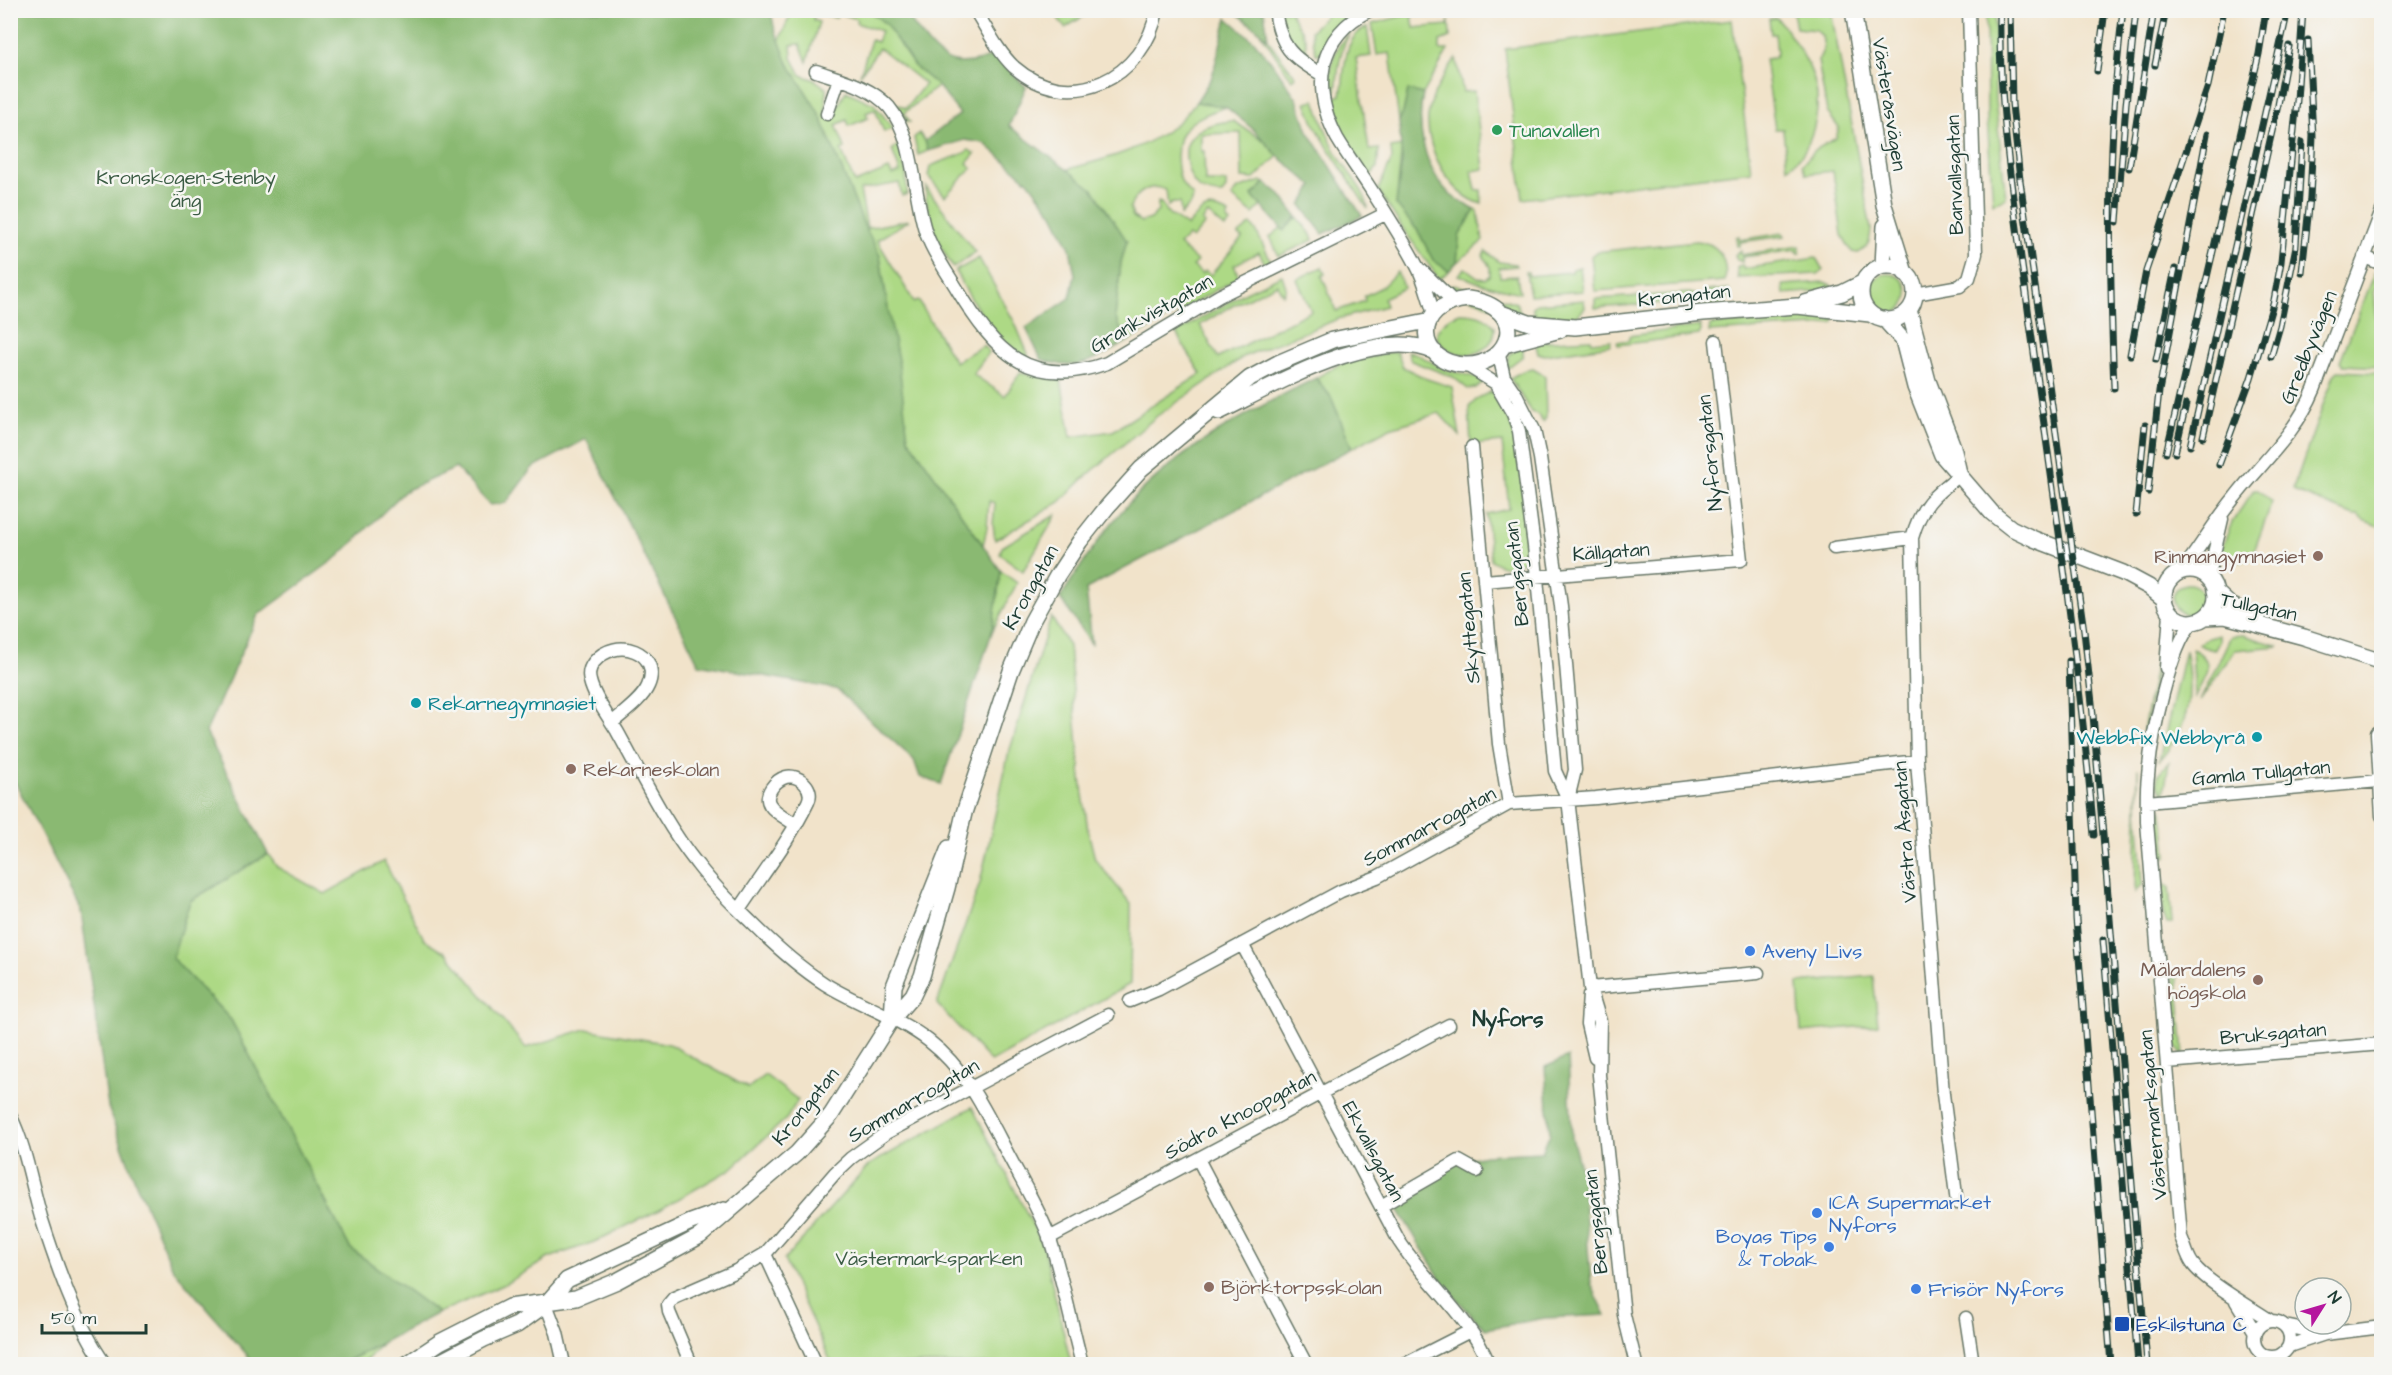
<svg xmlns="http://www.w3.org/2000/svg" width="2392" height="1375" font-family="'Architects Daughter',sans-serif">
<rect width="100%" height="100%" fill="#f6f6f2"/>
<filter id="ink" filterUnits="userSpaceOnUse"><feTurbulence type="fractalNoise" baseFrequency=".0167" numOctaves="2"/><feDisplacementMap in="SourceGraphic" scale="12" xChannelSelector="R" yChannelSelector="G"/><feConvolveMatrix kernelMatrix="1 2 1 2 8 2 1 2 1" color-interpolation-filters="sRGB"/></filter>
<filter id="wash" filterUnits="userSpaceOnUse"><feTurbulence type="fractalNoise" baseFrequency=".008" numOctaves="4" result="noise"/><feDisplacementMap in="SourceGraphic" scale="24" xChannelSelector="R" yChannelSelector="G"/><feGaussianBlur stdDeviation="1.35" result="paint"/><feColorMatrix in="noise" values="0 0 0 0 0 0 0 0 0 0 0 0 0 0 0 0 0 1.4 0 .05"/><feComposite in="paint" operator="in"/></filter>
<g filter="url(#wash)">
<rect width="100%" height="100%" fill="#f1e3ca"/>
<path fill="#add985" stroke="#668b5c" stroke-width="1.5" d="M1796,10L1831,11L1871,229C1870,240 1869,248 1858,253L1852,252L1842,235L1833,171L1806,174L1802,165L1815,150L1836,138L1839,128L1827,112L1818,61L1824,48L1822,36L1816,30L1796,28L1793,12Z
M792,11H869L886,24L914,66L938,86L904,113L910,122H907L897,104L906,108L925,84L879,48L860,75L871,40L877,42L881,31L856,23L857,19L838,13L836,18L815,12L813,20L819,22L807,62L800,44L791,45L792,58L801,75L815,80L827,89L825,116L832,118L846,91L874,104L893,128L884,132L875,109L866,113L868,118L849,126L847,120L836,125L845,148L841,150L855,183L889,169L892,175L900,172L892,150L898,145L906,173L907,194L902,196L899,183L860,190L867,228L909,220L877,240L914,302L918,300L955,362L984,345L989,352L973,374L1005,396L1020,373L1061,380L1071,437L1113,431L1201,374L1176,333L1246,292L1282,275L1286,287L1283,295L1277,284L1226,309L1200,325L1218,358L1311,311L1297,279L1322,267L1325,274L1322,276L1336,311L1365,301L1364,296L1382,287L1397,272L1404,288L1383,298L1386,306L1338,319L1245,356L1157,416L1083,479L1060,502L995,540L993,524L995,503L989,501L987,528L983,545L908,438L880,256L864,225L820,115L787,62L779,41Z
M1053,11H1084L1087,14L1065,28Z
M1280,11H1290C1295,24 1311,38 1305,53C1287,44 1284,29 1280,11Z
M1330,11H1358L1333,28L1320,54H1316L1311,31Z
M1447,11V16L1446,12L1412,15L1414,28L1448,25L1449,20L1450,37L1440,41V50H1448L1423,94L1408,91L1403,113L1399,121L1390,53L1377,55L1372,24L1410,14Z
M1986,11H1995V100L2006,198L1993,203L1987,118Z
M1777,18C1806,55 1829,88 1811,136C1806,150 1800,160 1787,168L1783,129H1775L1765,59L1774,58L1777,53L1775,34H1771L1769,19Z
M1732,20L1751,171L1523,199L1505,49Z
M1367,27L1371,56L1356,58L1369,150L1379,149L1377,168L1371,175L1368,174L1338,126L1330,100L1341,95C1346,71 1341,38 1367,27Z
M1258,29C1273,43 1281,61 1296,76L1292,80Z
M1351,32C1339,47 1338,73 1336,91L1329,94C1329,71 1332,47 1351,32Z
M1456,58L1463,92L1474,91L1484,169L1472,171L1476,190H1481L1482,204C1450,195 1426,150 1428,117C1430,96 1444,75 1456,58Z
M1315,100C1322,121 1329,141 1341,160C1350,176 1366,191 1368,209L1330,151L1314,123L1306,102Z
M1196,102L1226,107C1211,112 1195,117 1184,130C1175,141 1176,167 1181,181C1183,187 1189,192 1193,196L1192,202L1181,215L1180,203H1172L1168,206L1166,190C1151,182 1136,193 1130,207L1133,217L1141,222L1150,219L1158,211V202L1161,203L1169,214L1187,226C1204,208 1205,203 1229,214L1227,220L1230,223L1225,228L1208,214L1202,221L1205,224L1192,239L1188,236L1179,245L1197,261L1193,266L1202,274L1205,271L1211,275L1242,238L1238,235L1251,224L1256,231L1271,261L1265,264L1259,252L1234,265L1239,277L1127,342L1115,317L1121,262L1127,241L1068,169C1104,160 1148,148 1177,123C1184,117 1190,109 1196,102Z
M1233,121L1265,141L1278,156L1254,179L1242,178L1241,133L1201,134V151H1204L1205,182H1226V189L1222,194C1214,194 1206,193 1199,188C1188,179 1181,151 1190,139C1199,126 1218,122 1233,121Z
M919,133L925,141L928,151L918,155L914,138Z
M1402,146L1396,204L1418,231L1433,260L1449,271L1439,279L1401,226L1378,190L1392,159L1391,148Z
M969,150L975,154L967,163L972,168L945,196L928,176L930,167C942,159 957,159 969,150Z
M1261,181L1265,183L1252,195L1261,206L1253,214L1232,197L1238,189Z
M926,187L975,252L953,268C938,243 925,217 926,187Z
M1475,210L1478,211L1483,241L1457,262L1459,236Z
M1297,217L1310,233L1313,240L1279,256L1270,237L1282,227L1284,230Z
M1783,233L1785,236L1740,242V246H1737L1736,237L1739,236L1740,240Z
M1696,241C1718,242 1728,259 1725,281L1595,291L1591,256L1596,252Z
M1799,246L1800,253L1798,254L1797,250L1742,257V262L1737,260L1735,255L1741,250V255Z
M1486,251L1499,262L1515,264L1516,266L1499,268L1500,277L1517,276L1520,293L1483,284L1458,275L1465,268L1479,278L1485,279L1490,275V267L1483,255Z
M979,258L1015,323L1028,354L1027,357C991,338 975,305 955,271Z
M1816,258L1823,270L1818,274L1738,278L1737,268L1742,265L1743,269Z
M1580,267L1583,291L1530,295L1526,272H1528L1529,276L1572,272V269Z
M2375,273L2379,274L2381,286V288L2374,290L2381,367L2343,365L2340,361Z
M1868 294a20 20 0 1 1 40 0a20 20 0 1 1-40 0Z
M1824,282L1831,285L1833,290L1784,294L1783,285Z
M1456,285L1516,303L1520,311V317L1454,292L1448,286Z
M1729,289V298L1722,304L1706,305L1707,291Z
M1689,293L1698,295L1699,305H1694L1689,301L1595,308V299Z
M1584,300L1585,308L1577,316L1533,319V307L1537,304Z
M1460,313C1475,313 1485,315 1495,327C1495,359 1449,364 1436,336C1440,323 1447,318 1460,313Z
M1835,316L1834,322L1817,326L1709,332L1710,325Z
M1700,326L1701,331L1699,335L1618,345L1617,342L1629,340V336Z
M1591,339L1592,342L1611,340L1610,345L1544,355L1538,353L1535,342Z
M1523,345V356L1506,369L1509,355Z
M1396,351L1403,367L1427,379L1452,387L1460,436L1439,413L1390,428L1352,448L1331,397L1316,378L1340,364Z
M1408,351C1423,355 1433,365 1447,370C1460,374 1473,374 1484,382L1476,388L1468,389L1453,377L1411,361Z
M1533,369L1545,376L1546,418L1543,422L1537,414L1531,412L1510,378L1523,371Z
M2338,371L2381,373V527L2363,520L2358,515H2354L2296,492L2293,489L2334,375Z
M1492,391L1509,418L1519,450L1529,547L1525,560C1512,569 1504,569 1491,560L1486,514L1509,509L1502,442L1471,445L1469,407L1478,398Z
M2254,490H2258L2272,502L2253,554L2242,562L2219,555L2232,522Z
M1057,514L1023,571L1000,554L1002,547Z
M1001,571L1017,583L992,632Z
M2173 599a15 15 0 1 1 30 0a15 15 0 1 1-30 0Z
M1051,617L1069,646L1081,779L1088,831L1095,859L1131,904L1130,984L991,1062L937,1004L980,883L1008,756Z
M2219,635V641L2214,650L2203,647L2199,644L2208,638Z
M2243,635L2279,646L2235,650L2200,701L2231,636Z
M2159,646H2161L2145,733L2143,731Z
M2192,649C2218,661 2205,676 2195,697Z
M2185,650C2194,694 2190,726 2159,761Z
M2169,762L2164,794L2157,783L2158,774Z
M2138,768V808L2143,884L2135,892Z
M2162,809L2163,814L2167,857H2162L2159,854L2158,814Z
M268,854L277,867L325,894L384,861L424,939L447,953L526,1048L586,1029L669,1044L748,1088L765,1075L798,1100L787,1118L731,1169L659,1210L594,1242L549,1258L505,1284L438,1313L350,1248L231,1020L172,958L190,901Z
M2165,885L2169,887L2172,923L2167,924L2163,913L2162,889Z
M2173,971H2177L2184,1056C2164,1042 2177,993 2173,971Z
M1873,976L1878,1025L1801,1032L1798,983Z
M972,1107L1043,1245L1071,1364H832L784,1260L869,1165Z
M381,1344L363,1364H342Z"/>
<path fill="#8ab972" stroke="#547b53" stroke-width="1.5" d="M11,10L771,11L774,27L787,61L820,115L864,225L880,256L886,299L899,365L908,438L1001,571L992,632L941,784L920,777L914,760L836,689L699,664L586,439L532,468L506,503L490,505L456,468L405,491L339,556L258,615L206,732L268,854L190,901L172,958L231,1020L350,1248L438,1313L342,1364H255L173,1269L135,1181L108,1107L81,911L11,774Z
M869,11H903C933,48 942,78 995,55L1026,87L1009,126L1093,189L1127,241L1121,262L1115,317L1127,342C1095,359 1078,374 1041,359L1026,328L1070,298L1075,275L1070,248L1053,214L1028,181L984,143L965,140L928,151L925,141L960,114L938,86L914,66L886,24Z
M1234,11H1264L1268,38Z
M1227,18L1254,41L1274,65L1297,99L1308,131L1362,216L1323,234L1301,205L1313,186L1278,156L1254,130L1226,107L1196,102L1212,77Z
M1408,90L1423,94C1416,128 1424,170 1451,195C1457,201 1467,205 1475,210L1459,236L1457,262L1449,271L1433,260L1418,231L1396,205L1402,161L1399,121L1403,113Z
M1265,183L1280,194L1297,217L1284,231L1252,196Z
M1316,378L1331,397L1352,448L1086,589L1092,645L1060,598C1082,564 1103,531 1130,502C1183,447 1249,411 1316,378Z
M1568,1057L1572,1138L1582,1175L1591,1284L1606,1315L1545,1318L1485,1329L1446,1288L1396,1206L1394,1198L1459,1161L1485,1155L1542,1152L1550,1134L1545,1067Z"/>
</g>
<g filter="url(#ink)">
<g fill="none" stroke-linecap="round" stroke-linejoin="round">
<defs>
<path id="minor" d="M975,10C987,29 998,52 1014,67C1070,116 1145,78 1157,10
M1275,10C1280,46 1291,57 1321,74
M1370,10C1317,36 1311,88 1337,138C1347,155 1359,171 1370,188C1386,213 1403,239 1417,266C1425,280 1428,298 1434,313
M816,71C842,80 870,86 889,107C915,138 913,195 926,233C933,253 946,271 957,289C995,352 1030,390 1107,363L1219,296L1385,214
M827,114L839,79
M2364,257L2382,264
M1421,270L1454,302
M1915,294L1960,286L1969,278L1976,254L1969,10
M1498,351L1504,377L1517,396L1534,430L1540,458L1561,606L1575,770L1568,799
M1466,365L1495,383L1513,414L1519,431L1534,546L1555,771L1568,799L1590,988L1600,1021L1599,1075L1624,1315L1636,1364
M1472,447L1499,744L1509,804
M1834,548L1912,538
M2181,572C2200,548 2215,521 2235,497C2263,461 2296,433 2314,390L2382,211
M2208,579L2222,519
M1484,581L1741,560L1716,341
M2193,622C2169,648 2151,739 2148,776C2146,791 2147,807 2147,822L2181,1237C2185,1246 2187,1256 2192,1263C2204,1281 2252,1308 2271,1321
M2166,668L2170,613
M612,723C623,713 642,700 648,686C663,652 616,635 594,662C590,667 588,674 590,681C594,698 608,716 617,731C642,776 665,824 697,864C713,885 731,903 750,921C773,944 797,966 825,984C859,1005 898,1017 929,1041C969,1072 988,1117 1011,1160C1024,1185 1040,1211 1050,1239C1063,1280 1071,1323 1082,1364
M2377,733L2382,816
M2147,802L2379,781
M739,910C762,875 790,840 808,802C815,788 799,774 786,777C775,780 763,795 770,805C775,813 788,819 796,825
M1242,944L1399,1241C1426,1283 1470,1317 1489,1364
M1590,988L1758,973
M1589,995L1587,1024L1595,1058
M1130,1001L1159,989L1341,891L1377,877L1509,804L1596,798L1917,761
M2167,1062L2382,1044
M10,1115C26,1147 31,1183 41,1217C56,1264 77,1325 105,1364
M1198,1159L1306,1364
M1957,1203L1943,1094L1917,761L1912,538C1921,506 1933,495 1959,476
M1381,1206L1459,1161L1477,1171
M1049,1238L1449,1025
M765,1254L816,1364
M2236,1301L2255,1332
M546,1304L557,1333L564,1364
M1966,1318L1973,1364
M2254 1339a18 18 0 1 1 36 0a18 18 0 1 1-36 0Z
M2285,1326L2323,1334
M2289,1346L2325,1334L2382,1327
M691,1364L669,1312L668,1305L674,1298L736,1271L765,1254L835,1173L851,1158L886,1133L1108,1015
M1405,1364L1470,1331"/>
<path id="tertiary" d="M1853,10L1884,205L1905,273
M1883,266L1885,226
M1861 293a27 27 0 1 1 54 0a27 27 0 1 1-54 0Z
M1468,299C1530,307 1512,365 1466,365C1416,364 1410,305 1468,299Z
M1805,303L1842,293L1862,283
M1909,310L1928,381L1953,447L1959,473
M1501,313L1529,323L1575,327L1703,313L1797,306L1870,314
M1884,319L1903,340L1915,387L1942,455L1992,513L2011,528L2034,539L2123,573L2149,587L2164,599
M1504,345L1560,330
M1219,412C1273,386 1377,324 1435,352
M2164 596a26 26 0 1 1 52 0a26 26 0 1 1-52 0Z
M2215,591L2230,605L2257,617
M2205,617L2225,616L2304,637L2382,662
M892,1019L894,986L949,848
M407,1364L440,1342L509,1307L576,1298L617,1281L700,1236L797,1153L831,1115L892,1019L913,995L922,976L947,888L964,813L1011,671L1032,621L1057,576L1080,541L1107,507L1141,469L1250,378L1278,363L1332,340L1427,321
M436,1364L484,1339L517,1325L546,1304L567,1280L691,1222L724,1210"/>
</defs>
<use href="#minor" stroke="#687768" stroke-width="15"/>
<use href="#tertiary" stroke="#687768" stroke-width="18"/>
<use href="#minor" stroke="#fff" stroke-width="12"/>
<use href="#tertiary" stroke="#fff" stroke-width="15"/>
<defs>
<path id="rail" d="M2000,10C1998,114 2016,216 2029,317C2053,490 2079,662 2094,835
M2010,10L2012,104L2020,180L2084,631L2092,703L2147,1364
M2155,65L2166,10
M2097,71L2105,10
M2129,168L2154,10
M2117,222L2126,104L2136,10
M2302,272L2310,198L2313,136L2308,40
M2130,355L2146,271L2208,86L2224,10
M2271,357L2280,326L2296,246L2302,142
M2156,360L2175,269
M2114,388C2109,259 2107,139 2123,10
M2203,437L2278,105L2289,46
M2190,446L2288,10
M2166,453L2259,54L2266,10
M2175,453L2186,404
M2219,465L2251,378L2274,300L2281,262L2297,100L2303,10
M2148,492L2159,391L2207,134
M2136,514L2145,425
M2069,661L2076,919L2111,1364
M2103,940L2138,1364"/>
</defs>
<use href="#rail" stroke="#1f3d34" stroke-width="7"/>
<use href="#rail" stroke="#f6f6f2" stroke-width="4.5" stroke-dasharray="14" stroke-linecap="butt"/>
</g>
</g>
<circle fill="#2e9e5b" stroke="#f6f6f2" stroke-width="2" cx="1497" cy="130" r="6"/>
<g fill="#8d6e63" stroke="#f6f6f2" stroke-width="2">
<circle cx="2318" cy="556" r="6"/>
<circle cx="571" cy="769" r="6"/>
<circle cx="2258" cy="980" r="6"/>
<circle cx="1209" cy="1287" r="6"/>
</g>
<g fill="#0f9aa8" stroke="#f6f6f2" stroke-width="2">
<circle cx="416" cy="703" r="6"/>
<circle cx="2257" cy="737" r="6"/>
</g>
<g fill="#3f7fe0" stroke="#f6f6f2" stroke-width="2">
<circle cx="1750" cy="951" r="6"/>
<circle cx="1817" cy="1213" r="6"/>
<circle cx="1829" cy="1247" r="6"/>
<circle cx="1916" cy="1289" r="6"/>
</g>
<rect fill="#1a4fb4" stroke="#f6f6f2" stroke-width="2" x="2114" y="1316" width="16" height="16" rx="3"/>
<g text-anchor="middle" stroke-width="5" stroke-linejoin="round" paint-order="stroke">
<g font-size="20" fill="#1f3d34" stroke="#f6f6f2">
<text transform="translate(1890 104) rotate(81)" y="7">Västeråsvägen</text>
<text transform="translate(1954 175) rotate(-92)" y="7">Banvallsgatan</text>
<text transform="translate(1684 295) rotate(-6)" y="7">Krongatan</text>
<text transform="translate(1151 313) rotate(-30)" y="7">Grankvistgatan</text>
<text transform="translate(2308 347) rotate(-68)" y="7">Gredbyvägen</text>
<text transform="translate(1709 453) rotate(-96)" y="7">Nyforsgatan</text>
<text transform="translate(1611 551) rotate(-4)" y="7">Källgatan</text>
<text transform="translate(1516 574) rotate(-96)" y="7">Bergsgatan</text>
<text transform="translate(1030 587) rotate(-61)" y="7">Krongatan</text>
<text transform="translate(2259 606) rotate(12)" y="7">Tullgatan</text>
<text transform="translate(1468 628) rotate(-95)" y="7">Skyttegatan</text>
<text transform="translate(2261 772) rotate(-5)" y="7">Gamla Tullgatan</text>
<text transform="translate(1429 826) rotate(-28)" y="7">Sommarrogatan</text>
<text transform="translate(1904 832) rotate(-94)" y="7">Västra Åsgatan</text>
<text transform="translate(2273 1033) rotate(-5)" y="7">Bruksgatan</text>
<text transform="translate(913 1100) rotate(-30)" y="7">Sommarrogatan</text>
<text transform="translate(805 1106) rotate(-51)" y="7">Krongatan</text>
<text transform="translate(1240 1114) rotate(-28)" y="7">Södra Knoopgatan</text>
<text transform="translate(2152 1115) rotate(-95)" y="7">Västermarksgatan</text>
<text transform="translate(1374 1151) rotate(62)" y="7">Ekvallsgatan</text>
<text transform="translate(1595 1222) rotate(-96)" y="7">Bergsgatan</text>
</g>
<g font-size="20" fill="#27864d" stroke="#f6f6f2" text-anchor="start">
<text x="1509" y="137">Tunavallen</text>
</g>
<g font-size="20" fill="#3b5c44" stroke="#f6f6f2">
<text x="186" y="184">Kronskogen-Stenby<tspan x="186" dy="23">äng</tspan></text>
<text x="929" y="1265">Västermarksparken</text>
</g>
<g font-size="20" fill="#785e54" stroke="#f6f6f2" text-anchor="end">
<text x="2306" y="563">Rinmangymnasiet</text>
<text x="583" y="776" text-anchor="start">Rekarneskolan</text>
<text x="2246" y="976">Mälardalens<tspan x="2246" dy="23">högskola</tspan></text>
<text x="1221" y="1294" text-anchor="start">Björktorpsskolan</text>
</g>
<g font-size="20" fill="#0d838f" stroke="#f6f6f2" text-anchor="start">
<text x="428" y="710">Rekarnegymnasiet</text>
<text x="2245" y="744" text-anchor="end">Webbfix Webbyrå</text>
</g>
<g font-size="20" fill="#366cbe" stroke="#f6f6f2" text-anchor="start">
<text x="1762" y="958">Aveny Livs</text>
<text x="1829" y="1209">ICA Supermarket<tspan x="1829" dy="23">Nyfors</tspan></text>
<text x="1817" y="1243" text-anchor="end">Boyas Tips<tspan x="1817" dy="23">&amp; Tobak</tspan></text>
<text x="1928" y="1296">Frisör Nyfors</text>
</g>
<g font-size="20" fill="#164399" stroke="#f6f6f2" text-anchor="start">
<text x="2136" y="1331">Eskilstuna C</text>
</g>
<g font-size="21" font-weight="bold" fill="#1f3d34" stroke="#f6f6f2">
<text x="1508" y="1026">Nyfors</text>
</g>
</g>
<rect width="2392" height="1375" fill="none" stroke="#f6f6f2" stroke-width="36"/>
<g transform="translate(2323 1306) rotate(53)"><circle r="28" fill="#f6f6f2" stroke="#a0aca6" stroke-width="1.5"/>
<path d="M0-4.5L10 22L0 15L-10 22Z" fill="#b5179e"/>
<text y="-9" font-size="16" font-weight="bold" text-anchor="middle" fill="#1f3d34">N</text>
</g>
<path d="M42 1324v9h104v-9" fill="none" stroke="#1f3d34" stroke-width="3"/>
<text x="51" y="1324" font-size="18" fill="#1f3d34" stroke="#f6f6f2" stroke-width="4.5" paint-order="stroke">50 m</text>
</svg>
